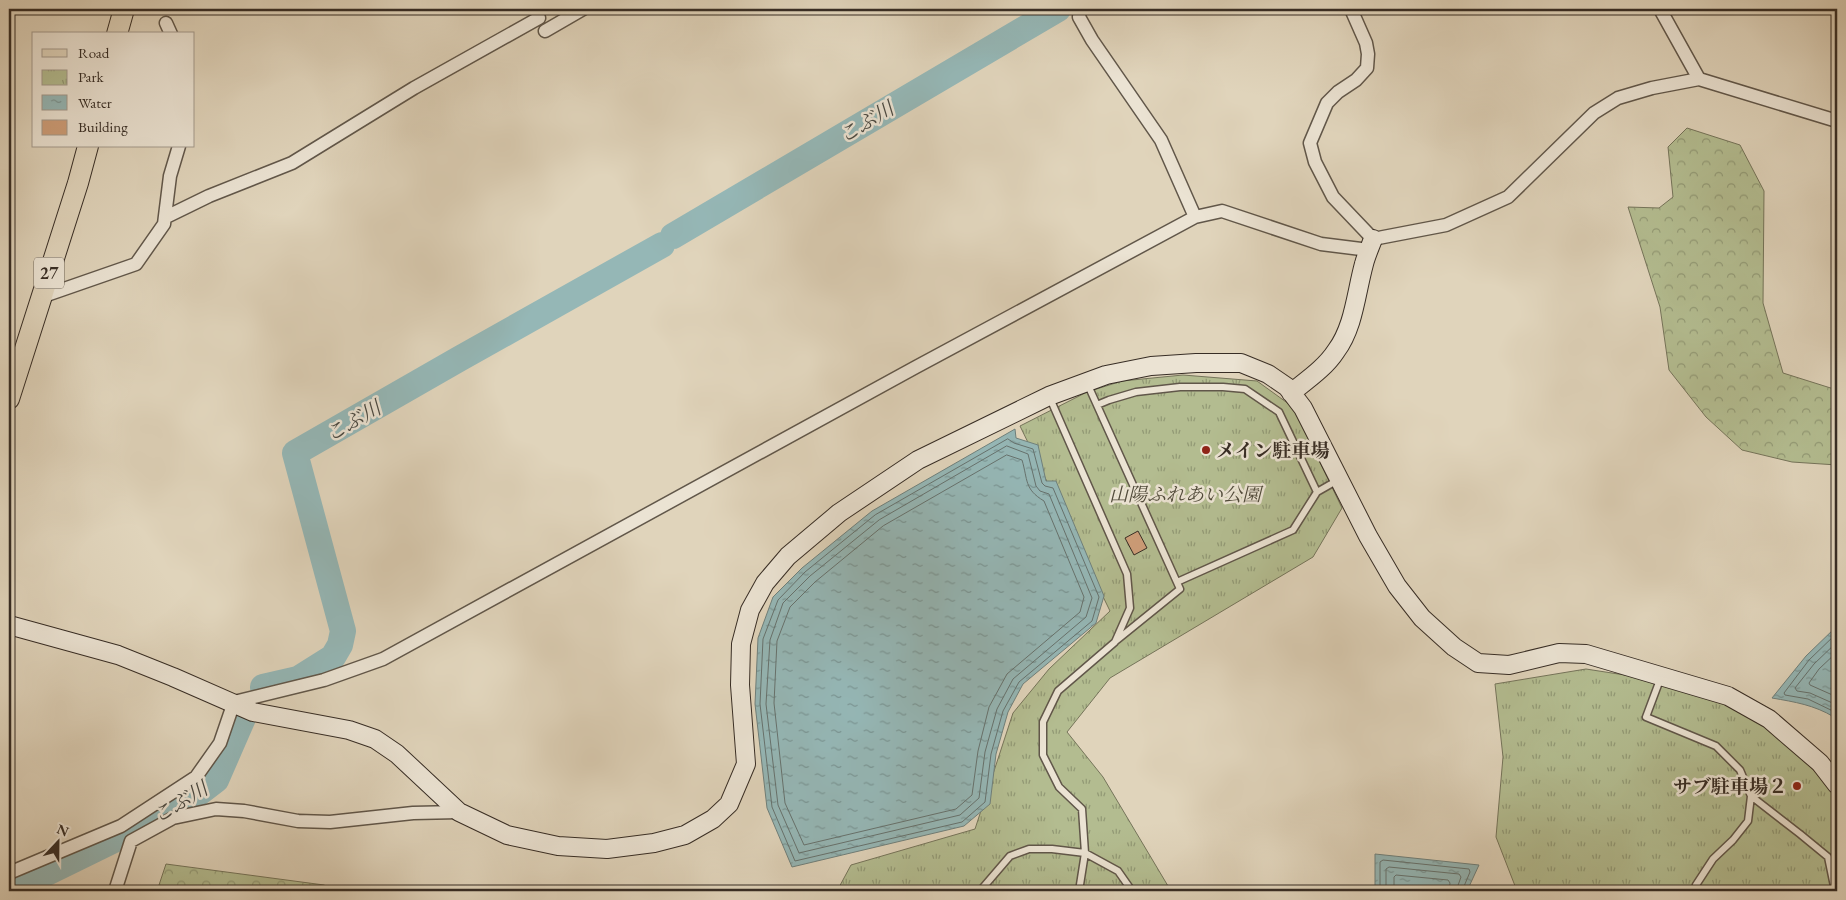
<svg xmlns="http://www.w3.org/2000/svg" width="1846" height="900" font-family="'EB Garamond','Noto Serif JP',serif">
<defs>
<pattern id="forest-crowns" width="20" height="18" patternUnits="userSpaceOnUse" patternTransform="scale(1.25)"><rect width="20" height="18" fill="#b3bc90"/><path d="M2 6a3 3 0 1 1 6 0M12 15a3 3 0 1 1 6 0" fill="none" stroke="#929975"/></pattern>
<pattern id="park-tufts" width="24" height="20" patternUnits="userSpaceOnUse" patternTransform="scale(1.25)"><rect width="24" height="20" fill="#b3bc90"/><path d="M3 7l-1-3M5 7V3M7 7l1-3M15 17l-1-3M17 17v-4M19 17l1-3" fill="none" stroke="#929975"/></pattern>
<pattern id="water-ripples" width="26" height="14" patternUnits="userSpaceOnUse" patternTransform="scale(1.25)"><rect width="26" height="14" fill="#95b7b6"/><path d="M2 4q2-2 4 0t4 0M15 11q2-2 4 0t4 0" fill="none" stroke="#7a9594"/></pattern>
</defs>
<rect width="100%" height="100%" fill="#e0d4bb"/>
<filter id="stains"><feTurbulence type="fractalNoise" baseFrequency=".004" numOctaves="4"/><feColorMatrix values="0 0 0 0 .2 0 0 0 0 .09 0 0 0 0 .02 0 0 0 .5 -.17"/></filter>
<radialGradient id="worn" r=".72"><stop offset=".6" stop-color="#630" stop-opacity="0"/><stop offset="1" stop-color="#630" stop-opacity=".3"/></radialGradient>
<path fill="url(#forest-crowns)" stroke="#75745a" d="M1687,128L1740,145L1764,191L1763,303L1783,373L1837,390V465L1792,462L1742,450L1706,417L1669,370L1660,307L1628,207L1659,208L1673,197L1668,147Z
M166,864L324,885L336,891H157Z"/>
<path fill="url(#park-tufts)" stroke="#75745a" d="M1183,375L1257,381L1293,407L1342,508L1313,557L1110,678L1067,732L1103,777L1171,891H837L851,865L975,829L1013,713L1049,669L1110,611L1020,426L1087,392L1122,381Z
M1586,669L1644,678L1715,698L1762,725L1797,753L1827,784L1837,801V891H1517L1496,837L1503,757L1495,684Z"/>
<path fill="url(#water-ripples)" stroke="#6f807c" d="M1015,429L1016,438L1038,445L1046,481H1056L1104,596L1096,623L1023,684L1008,712L996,754L990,804L964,826L792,867L767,808L755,704L758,638L773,597L802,568L872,511Z
M1837,626V733L1834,717C1814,705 1795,702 1772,698L1806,656Z
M1375,854L1479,865L1467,891H1375Z"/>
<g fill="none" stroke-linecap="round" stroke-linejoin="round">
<path stroke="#66726e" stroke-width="1" d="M1008,439L1014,443L1033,449L1042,483L1045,486L1053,488L1099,597L1092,621L1019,682L1003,711L991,754L985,802L962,822L795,861L772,807L760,704L763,639L778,600L805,572L875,515Z
M1007,446L1028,454L1036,486L1040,491L1049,494L1092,598L1086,617L1013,679L997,709L985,752L979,798L960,815L799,853L778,805L766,704L770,640L783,603L810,576L879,520Z
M1007,455L1022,460C1028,480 1024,489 1044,501L1084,597L1080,612L1007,674L989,707L978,751L972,795L956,809L804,845L785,803L774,703L777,641L790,607L815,582L883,526Z
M1837,633L1809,660L1784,693L1785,695L1808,699L1837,713
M1837,642L1814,664L1795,688L1797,691L1810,693L1837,705
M1837,652L1819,669L1809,683L1810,685L1837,697
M1380,891V862L1383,860L1469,869L1470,872L1462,891
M1386,891V869L1389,867L1459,874L1461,877L1456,891
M1394,891V877L1396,875L1448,880L1450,883L1449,891"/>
<path stroke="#95b7b6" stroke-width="26" d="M673,236L1058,9
M263,687L298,679L333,657L340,645L343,631L295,453L459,359L662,245
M137,828L199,793L216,780L243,718
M10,891L122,836"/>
</g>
<path fill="#ce9e79" stroke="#372d25" d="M1138,531L1147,548L1134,555L1125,538Z"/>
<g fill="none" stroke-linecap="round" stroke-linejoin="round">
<defs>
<path id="lane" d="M1087,383L1180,589L1117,640
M1049,396L1127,574L1130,608L1115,642L1058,691L1043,722V755L1059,787L1082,809L1085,853L1079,891
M1097,405L1109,400L1136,392L1180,387H1223L1245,389L1279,412L1317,492L1293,530L1177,582
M1317,492L1338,480
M1661,677L1646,717L1716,746L1740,770L1751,796L1748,821L1733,840L1713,859L1696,885L1694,891
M1751,796L1800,834L1828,857L1835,891
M980,891L1010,856L1029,849H1052L1085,853L1118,871L1132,891"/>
<path id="street" d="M1080,9L1079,17L1092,40L1161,140L1195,217
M1351,9L1366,43L1368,54L1367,68L1356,80L1338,92L1327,103L1310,143L1315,162L1333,197L1373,239L1446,225L1508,197L1594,113L1618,98L1652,88L1699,79L1837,121
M1660,9L1699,79
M166,23L171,34
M545,31L583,9
M166,217L209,196L292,163L414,88L539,18
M41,297L136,264L164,224L170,176L179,146
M9,873L121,826L196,777L220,743L234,702L324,680L383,659L916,367L1195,217L1222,211L1321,244L1369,250
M115,891L131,841L173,818L216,809L244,811L298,821L330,822L413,813L459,812"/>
<path id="secondary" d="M1291,393C1307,380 1325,368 1336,351C1354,327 1356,293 1364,264C1366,256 1370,247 1373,239
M9,625L118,655L173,677L253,712L349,730L375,739L397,754L459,812L507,835L558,846L607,849L654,843L685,835L713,819L729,804L746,764L740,685L741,644L750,610L765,583L788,556L839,513L918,460L1049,396L1106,375L1151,366L1196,363H1241L1268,374L1287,387L1303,408L1368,536L1397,586L1422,618L1454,647L1478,663L1509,665L1559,653L1586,654L1728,696L1769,719L1820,763L1837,785"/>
<path id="primary" d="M117,34L124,9
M9,399L78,183L88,146"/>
</defs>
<use href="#lane" stroke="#61574a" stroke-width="9"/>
<use href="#street" stroke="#61574a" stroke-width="15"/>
<use href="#secondary" stroke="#372d25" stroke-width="20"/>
<use href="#primary" stroke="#372d25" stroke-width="22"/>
<use href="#lane" stroke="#ebe3d3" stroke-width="6"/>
<use href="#street" stroke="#ebe3d3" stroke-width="12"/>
<use href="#secondary" stroke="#ebe3d3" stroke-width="18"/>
<use href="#primary" stroke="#e0d4bb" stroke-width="20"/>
</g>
<g fill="#8f2418" stroke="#ebe3d3" stroke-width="2">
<circle cx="1206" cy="450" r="5"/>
<circle cx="1797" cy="786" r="5"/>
</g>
<g text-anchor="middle" stroke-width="5" stroke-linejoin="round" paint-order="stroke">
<rect fill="#ebe3d3" stroke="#6d6459" stroke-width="1" x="34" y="257.5" width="30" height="31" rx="4"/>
<g font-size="18" font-weight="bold" fill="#372d25">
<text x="49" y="279">27</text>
</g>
<g font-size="19" font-weight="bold" fill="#372d25" stroke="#ebe3d3" text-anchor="start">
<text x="1216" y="457">メイン駐車場</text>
<text x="1787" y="793" text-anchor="end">サブ駐車場２</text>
</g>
<g font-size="19" font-style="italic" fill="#504a3a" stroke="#ebe3d3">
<text x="1185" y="501">山陽ふれあい公園</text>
</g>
<g font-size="20" font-style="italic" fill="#4a4942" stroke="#ebe3d3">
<text transform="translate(866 122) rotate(-31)" y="7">こぶ川</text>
<text transform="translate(353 421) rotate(-30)" y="7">こぶ川</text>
<text transform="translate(180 802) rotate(-31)" y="7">こぶ川</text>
</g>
</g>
<rect width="1846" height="900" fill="none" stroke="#e0d4bb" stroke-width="30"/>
<rect x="10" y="10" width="1826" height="880" fill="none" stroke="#372d25" stroke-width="2.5"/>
<rect x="15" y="15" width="1816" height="870" fill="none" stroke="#372d25"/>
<rect x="32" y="32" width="162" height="115" fill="#ebe3d3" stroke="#a39a8d"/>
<rect x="42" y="49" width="25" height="8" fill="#e0d4bb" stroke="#a39a8d"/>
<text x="78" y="58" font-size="15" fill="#372d25">Road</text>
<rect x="42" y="70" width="25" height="15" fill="url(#park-tufts)" stroke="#a39a8d"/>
<text x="78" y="82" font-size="15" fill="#372d25">Park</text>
<rect x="42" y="95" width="25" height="15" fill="url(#water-ripples)" stroke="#a39a8d"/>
<text x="78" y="108" font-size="15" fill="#372d25">Water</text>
<rect x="42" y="120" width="25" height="15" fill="#ce9e79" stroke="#a39a8d"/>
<text x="78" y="132" font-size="15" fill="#372d25">Building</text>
<g transform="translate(58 842) rotate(22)" stroke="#ebe3d3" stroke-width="4" paint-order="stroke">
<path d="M0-4L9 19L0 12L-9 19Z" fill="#372d25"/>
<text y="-8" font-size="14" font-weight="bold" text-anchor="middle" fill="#372d25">N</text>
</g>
<rect width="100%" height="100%" filter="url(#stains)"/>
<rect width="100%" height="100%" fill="url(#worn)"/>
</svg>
